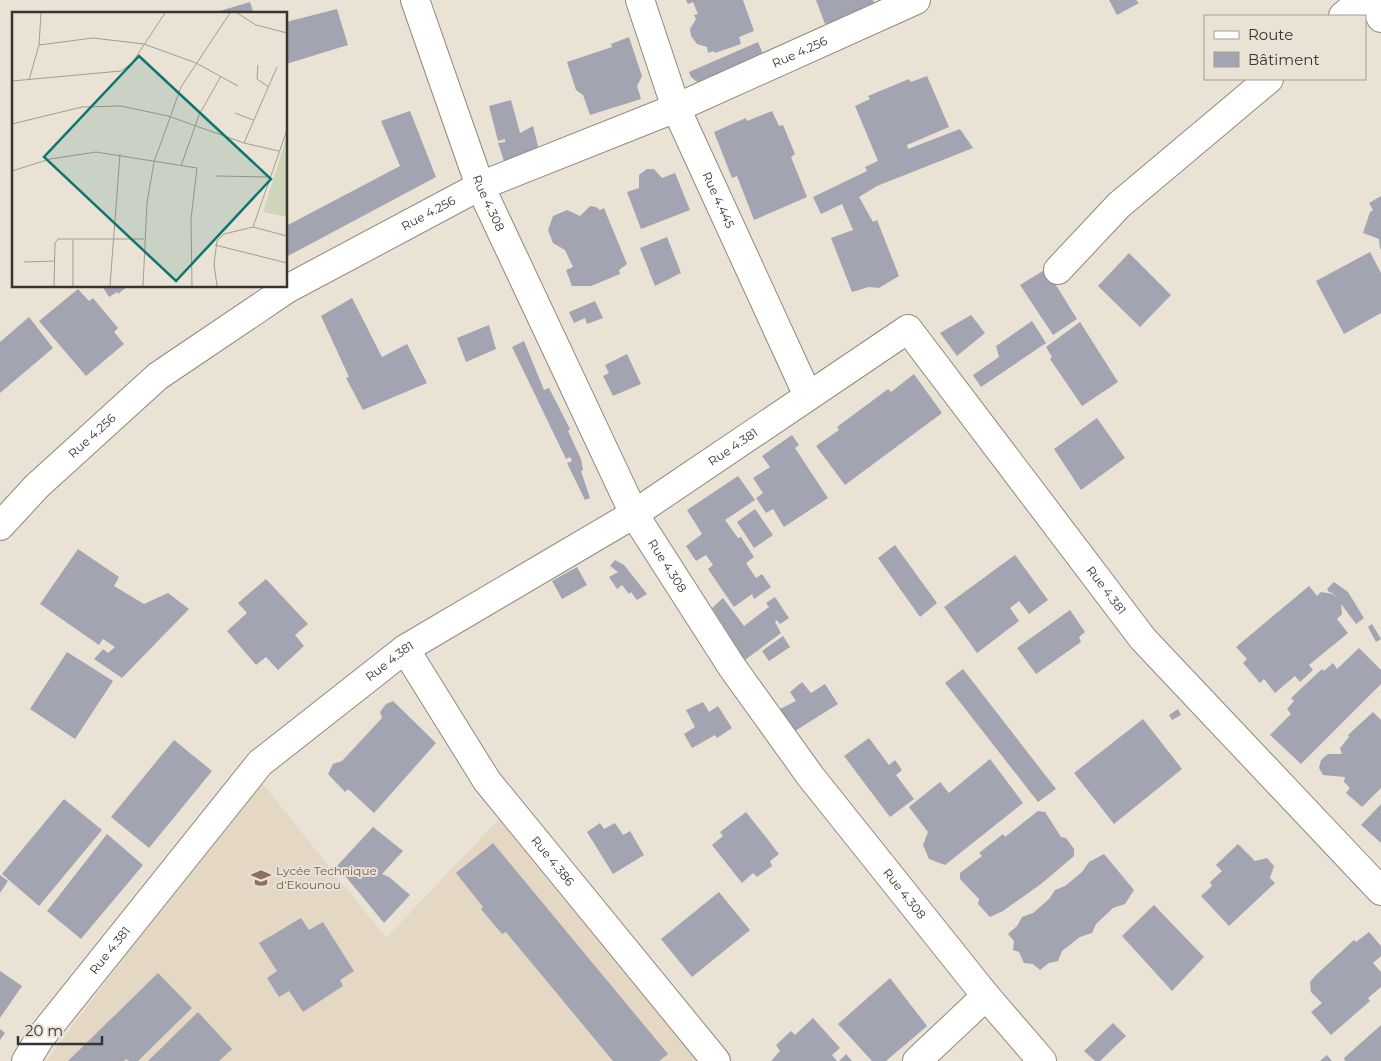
<svg xmlns="http://www.w3.org/2000/svg" width="1381" height="1061" font-family="Montserrat,sans-serif">
<rect width="100%" height="100%" fill="#eae2d4"/>
<path fill="#e4d7c3" d="M259,779L386,938L500,818L702,1061H46Z"/>
<path fill="#a2a4b2" d="M686,0H743L754,31L739,37L741,44L715,53L714,51L708,53L707,47L697,44L691,36L690,29L696,19L694,15L698,14L693,2L688,4Z
M816,0H873L876,8L825,24Z
M1109,0H1136L1139,3L1117,15Z
M250,2L254,14H213V13Z
M337,9L348,45L286,64V22Z
M629,37L642,76L637,86L641,99L590,115L583,95L576,90L567,62L612,47L611,44Z
M758,42L767,63L706,89L691,77L689,72Z
M927,76L949,127L907,145L908,149L960,129L973,148L877,186L859,197L873,222L877,220L899,276L879,288L869,287L852,292L831,238L853,230L842,204L821,214L813,197L867,171L865,167L878,161L855,106L870,99L868,96L909,79L911,82Z
M511,100L520,133L533,126L539,150L505,164L498,143L505,142V139L498,141L489,106Z
M410,111L436,177L286,257V226L400,166L381,121Z
M772,111L779,126L783,125L795,154L791,157L807,197L754,220L737,176L732,178L714,132L746,118L747,121Z
M647,169H654L662,178L675,173L690,210L641,229L627,192L639,188V175Z
M1381,196V249H1380L1379,239L1363,233L1370,212L1373,210L1369,203Z
M590,206L596,207L600,210L604,208L627,264L619,270L620,274L591,286H572L566,270L573,267L565,250L553,243L548,230L553,216L567,210L580,216Z
M667,237L681,273L655,286L640,248Z
M1370,252L1381,273V313L1344,334L1316,281Z
M1129,253L1171,295L1140,327L1098,286Z
M1046,269L1077,319L1053,335L1020,285Z
M102,286H128L118,294L117,292L109,297Z
M78,289L89,301L93,298L118,328L114,332L124,344L86,376L39,321Z
M352,298L382,357L407,344L427,383L363,410L346,378L349,377L321,316Z
M595,301L603,318L587,324L585,318L574,323L569,312Z
M971,315L985,333L957,356L940,333Z
M29,317L53,348L0,393V342Z
M1032,321L1046,343L981,387L973,375L999,357L996,346Z
M1080,322L1118,382L1082,406L1050,359L1052,357L1046,347Z
M489,325L496,349L466,362L457,338Z
M524,341L544,390L549,388L570,429L568,431L581,459L583,470L581,471L590,498L585,500L567,463L572,461L570,457L566,459L512,347Z
M627,354L641,384L613,396L603,376L609,373L605,365Z
M914,374L942,413L845,485L816,446L839,430L837,427L888,389L891,392Z
M1097,418L1125,458L1081,490L1054,449Z
M792,435L799,445L795,448L828,498L784,527L773,509L766,513L756,498L763,493L753,478L770,467L762,456Z
M738,476L755,500L725,520L738,538L741,537L754,557L746,563L756,578L762,574L771,587L754,599L752,594L734,607L708,569L713,565L706,555L696,561L686,546L702,534L687,510Z
M755,509L773,535L754,548L737,522Z
M895,545L937,603L920,617L878,558Z
M78,549L119,577L114,586L144,604L168,593L189,609L122,678L94,659L103,649L108,653L115,647L103,639L99,645L40,604Z
M1015,555L1048,600L1029,614L1019,601L1010,608L1019,621L977,653L944,607Z
M615,560L624,565L647,594L637,600L631,592L629,594L622,585L617,589L609,577L618,572L610,566Z
M577,567L587,585L562,599L552,581Z
M266,579L308,624L295,635L304,646L278,670L266,657L256,665L227,631L247,613L238,603Z
M1334,582L1348,592L1364,618L1356,624L1333,593L1329,592L1327,589Z
M1309,586L1317,596L1321,592L1333,594L1341,603L1342,614L1337,619L1348,633L1309,665L1313,670L1300,682L1295,676L1275,693L1264,679L1260,683L1243,663L1247,659L1236,647Z
M775,597L789,618L780,624L777,620L775,622L781,633L745,660L712,608L723,598L744,626L769,607L766,603Z
M1070,610L1085,632L1079,637L1081,642L1036,674L1017,648Z
M1372,624L1381,639L1376,642L1368,627Z
M783,636L790,647L769,661L762,651Z
M1359,648L1381,670V684L1301,764L1270,735L1291,714L1287,709L1294,701L1291,698L1322,669L1324,671L1333,663L1337,669Z
M67,652L113,681L75,739L30,709Z
M963,669L1056,789L1038,802L945,683Z
M802,682L811,693L825,684L838,704L795,731L780,709L796,701L790,692Z
M393,701L436,743L374,813L348,789L345,792L328,774L333,764L342,761L382,718L380,712L386,704Z
M703,702L709,712L718,706L732,728L717,738L715,735L692,748L684,734L695,727L686,710Z
M1178,709L1181,715L1172,720L1169,715Z
M1373,712L1381,720V788L1362,807L1346,793L1350,788L1344,782L1345,777L1323,775L1319,768L1321,760L1328,754H1342L1340,748L1349,737L1348,735Z
M1143,719L1182,769L1114,824L1074,773Z
M869,738L889,765L895,760L902,770L896,775L914,799L890,817L844,756Z
M174,740L212,771L149,848L111,817Z
M990,759L1023,803L945,865L929,859L923,845L928,832L909,807L940,782L949,793Z
M64,799L102,830L39,906L2,874Z
M1381,804V843L1361,825Z
M1038,811L1045,812L1061,837L1066,838L1074,849V856L1041,884L1003,911L990,917L978,904L979,899L960,879V873L982,856L979,853L1003,834L1005,837Z
M746,812L779,854L770,861L772,866L757,877L753,873L742,883L712,845L723,836L720,832Z
M600,823L604,829L615,823L623,835L630,831L644,855L613,874L587,832Z
M373,827L403,851L382,874L389,877L410,895L384,923L337,866Z
M107,834L143,865L81,939L47,911Z
M493,843L668,1054L659,1061H613L506,932L502,934L481,909L483,907L456,873Z
M1238,844L1255,861L1267,858L1274,866L1270,878L1275,883L1229,926L1201,896L1212,886L1210,882L1222,871L1216,865Z
M1104,854L1134,890L1125,904L1113,908L1096,924L1092,933L1080,937L1062,951L1058,961L1049,963L1040,970L1033,964L1024,963L1019,952L1013,950L1014,941L1008,934L1017,926L1022,917L1033,913L1049,899L1055,890L1065,886L1082,872L1089,862Z
M0,875L8,881L0,893Z
M719,892L750,930L692,977L661,939Z
M1154,905L1204,957L1172,991L1122,936Z
M301,918L309,930L323,922L354,971L340,980L343,986L303,1012L289,991L279,997L267,978L277,971L259,943Z
M1369,932L1381,946V956L1373,963L1381,972V987L1368,998L1370,1001L1331,1035L1311,1012L1322,1003L1311,992L1310,982L1316,975L1354,940L1356,942Z
M0,971L22,986L0,1018Z
M158,973L192,1008L138,1061H129L126,1059L124,1061H68Z
M890,978L927,1026L886,1061H872L838,1024Z
M198,1012L232,1049L219,1061H148Z
M813,1018L840,1048L832,1055L837,1061H771L780,1051L776,1045L791,1031L795,1035Z
M1113,1023L1126,1036L1100,1061H1095L1084,1051Z
M1381,1025V1061H1344L1345,1060L1344,1058Z
M0,1029L5,1033L0,1040Z
M846,1054L852,1061H839Z
M1327,1055L1332,1061H1320Z"/>
<g fill="none" stroke-linecap="round" stroke-linejoin="round">
<defs>
<g id="minor">
<path id="s1" d="M415,0L480,186L634,514L732,667L811,777L986,996L1042,1061"/>
<path id="s2" d="M640,0L676,108L808,396"/>
<path d="M1372,0L1381,18"/>
<path d="M1343,16L1362,0"/>
<path d="M1058,270L1119,205L1269,79"/>
<path id="s3" d="M405,649L487,781L716,1061"/>
<path id="s4" d="M26,1061L40,1038L260,763L405,649L634,514L908,329L1143,639L1381,891"/>
<path d="M917,1061L986,996"/>
</g>
<g id="tertiary">
<path id="s5" d="M0,526L37,486L158,376L287,289L480,186L676,108L916,0"/>
</g>
</defs>
<use href="#minor" stroke="#91897d" stroke-width="30"/>
<use href="#tertiary" stroke="#91897d" stroke-width="30"/>
<use href="#minor" stroke="#fff" stroke-width="28"/>
<use href="#tertiary" stroke="#fff" stroke-width="28"/>
</g>
<defs>
<symbol id="school-bare" viewBox="-9 -9 18 18"><path d="M0-5L7-2L0 1L-7-2ZM-4 1L0 2.5L4 1V4Q0 6-4 4Z" fill="#8d6e63" stroke="#eae2d4" stroke-width="2.5" paint-order="stroke"/></symbol>
</defs>
<g fill-rule="evenodd">
<use href="#school-bare" x="247" y="864" width="28" height="28"/>
</g>
<g text-anchor="middle" stroke-width="4" stroke-linejoin="round" paint-order="stroke">
<g font-size="12" fill="#383530" stroke="#eae2d4">
<text dy="4" stroke="none"><textPath href="#s5" startOffset="939">Rue 4.256</textPath></text>
<text dy="4" stroke="none"><textPath href="#s2" startOffset="215">Rue 4.445</textPath></text>
<text dy="4" stroke="none"><textPath href="#s1" startOffset="216">Rue 4.308</textPath></text>
<text dy="4" stroke="none"><textPath href="#s5" startOffset="534">Rue 4.256</textPath></text>
<text dy="4" stroke="none"><textPath href="#s5" startOffset="129">Rue 4.256</textPath></text>
<text dy="4" stroke="none"><textPath href="#s4" startOffset="949">Rue 4.381</textPath></text>
<text dy="4" stroke="none"><textPath href="#s1" startOffset="621">Rue 4.308</textPath></text>
<text dy="4" stroke="none"><textPath href="#s4" startOffset="1488">Rue 4.381</textPath></text>
<text dy="4" stroke="none"><textPath href="#s4" startOffset="544">Rue 4.381</textPath></text>
<text dy="4" stroke="none"><textPath href="#s3" startOffset="259">Rue 4.386</textPath></text>
<text dy="4" stroke="none"><textPath href="#s1" startOffset="1026">Rue 4.308</textPath></text>
<text dy="4" stroke="none"><textPath href="#s4" startOffset="139">Rue 4.381</textPath></text>
</g>
<g font-size="12" fill="#785e54" stroke="#eae2d4" text-anchor="start">
<text x="276" y="875">Lycée Technique<tspan x="276" dy="14">d'Ekounou</tspan></text>
</g>
</g>
<g transform="translate(12 12)">
<rect width="275" height="275" fill="#eae2d4"/>
<path d="M274,127L275,128V205L251,200Z" fill="#ced5b9"/>
<path fill="none" stroke="#a39d92" stroke-width="1" d="M225,1L244,13L275,21M27,33L81,26L132,32L184,51L226,74M246,53L245,67L257,75M17,68L27,33L29,1M0,69L109,59L120,51L153,1M223,101L241,108M0,112L70,95L109,94L156,104L232,131L267,139M232,131L265,55M169,154L187,103L209,64M0,159L38,147L84,140L185,156L179,207L180,274M204,164L259,165M241,215L275,224M61,228V274M203,233L275,251M12,250L42,249M42,274L43,231L46,227H132M98,274L108,142M131,274L135,191L142,150L169,75L218,1M205,274L202,252L205,229L212,222L241,215L275,118"/>
<path fill="#0f766e" fill-opacity="0.15" stroke="#0f766e" stroke-width="2.5" d="M127,44L259,167L164,269L32,145Z"/>
<rect width="275" height="275" fill="none" stroke="#383530" stroke-width="2.5"/>
</g>
<rect x="1204" y="15" width="162" height="65" fill="#eae2d4" stroke="#a39d92"/>
<rect x="1214" y="31" width="25" height="8" fill="#ffffff" stroke="#a39d92"/>
<text x="1248" y="40" font-size="15" fill="#383530">Route</text>
<rect x="1214" y="52" width="25" height="15" fill="#a2a4b2" stroke="#a39d92"/>
<text x="1248" y="65" font-size="15" fill="#383530">Bâtiment</text>
<path d="M18 1036v8h84v-8" fill="none" stroke="#383530" stroke-width="2.5"/>
<text x="25" y="1036" font-size="15" fill="#383530" stroke="#eae2d4" stroke-width="4" paint-order="stroke">20 m</text>
</svg>
